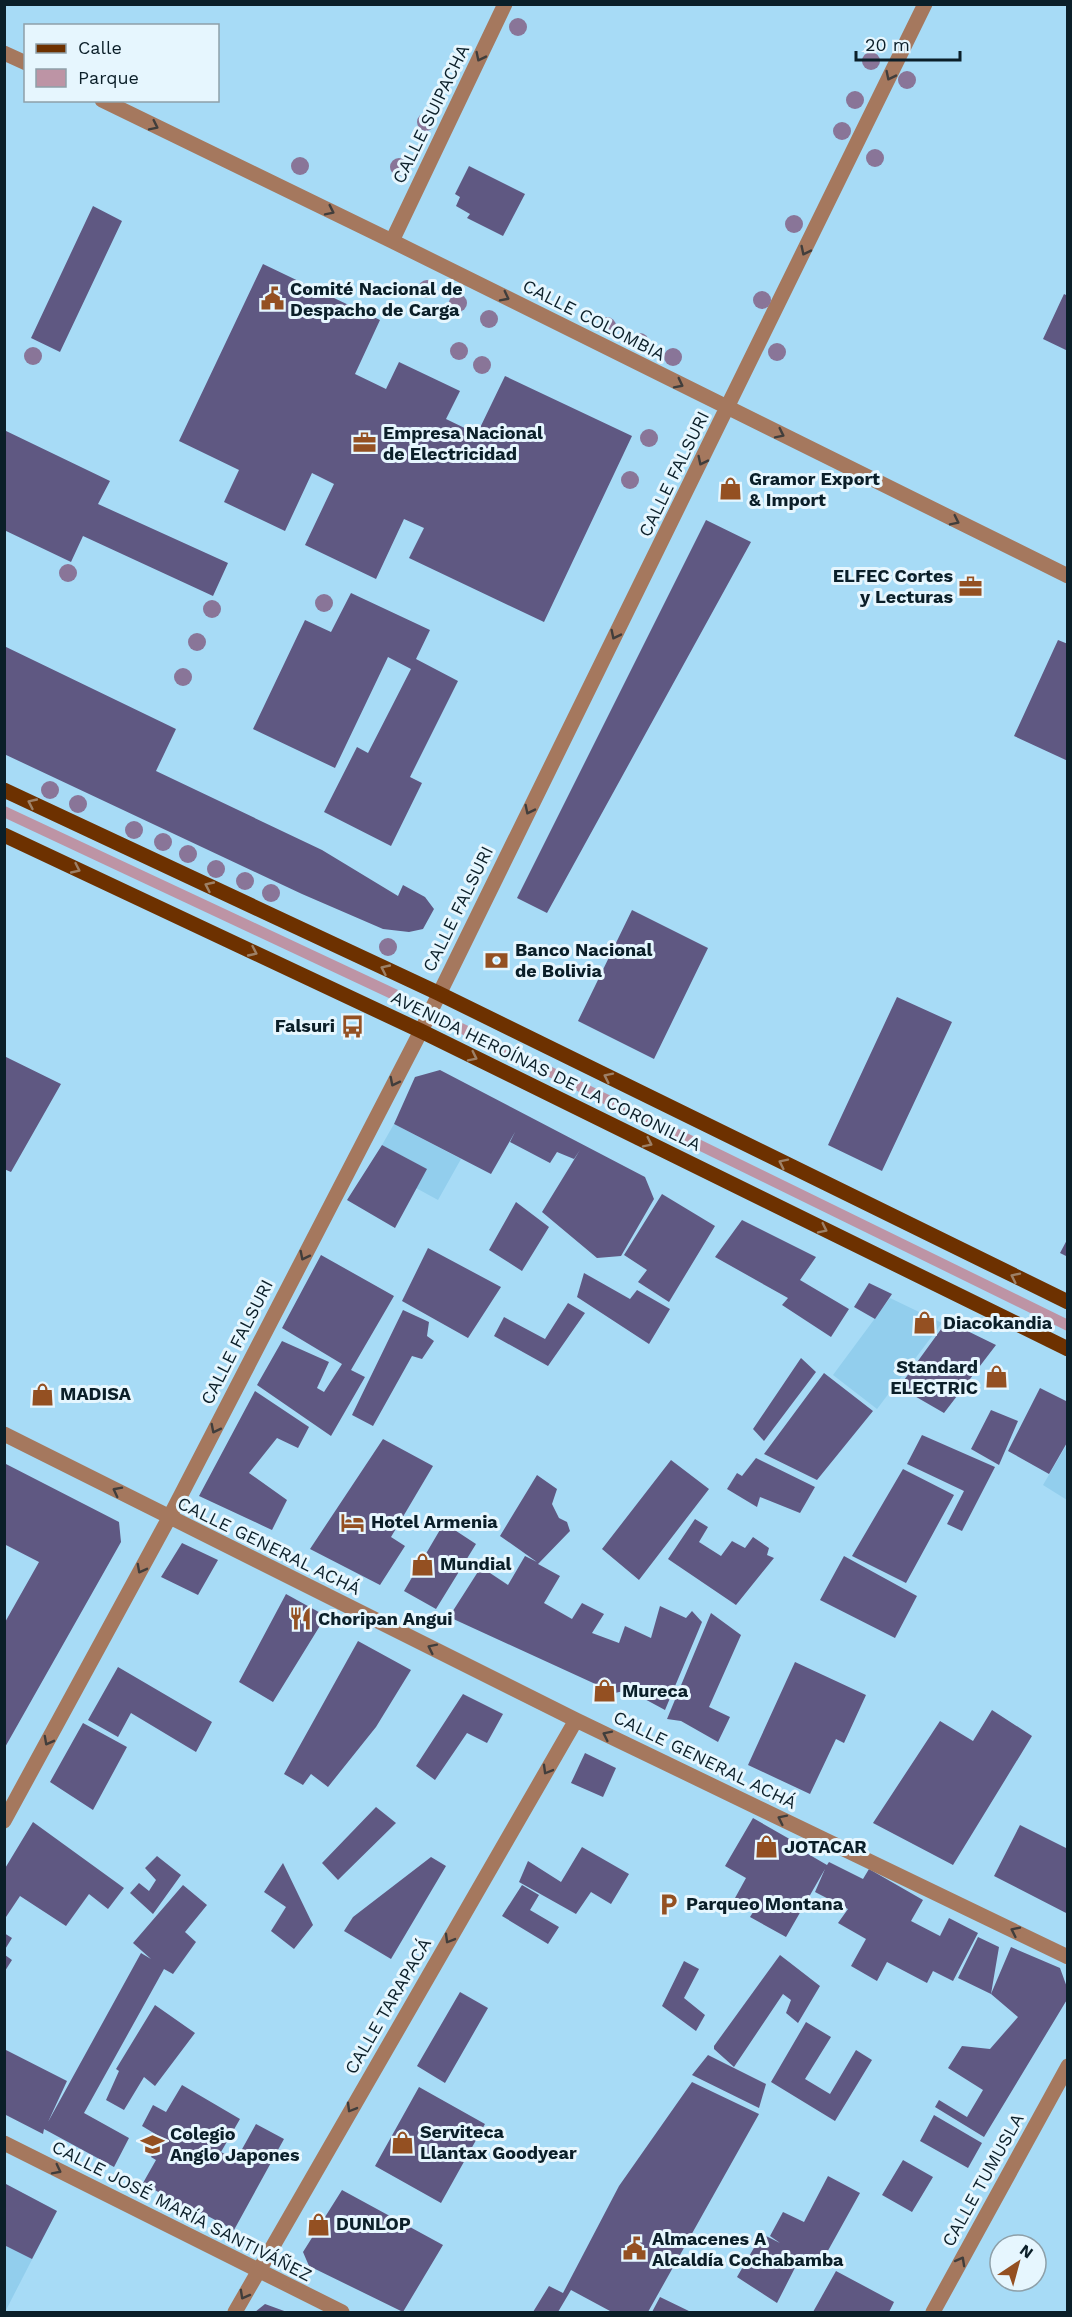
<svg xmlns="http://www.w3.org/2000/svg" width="1072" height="2317" font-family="'Work Sans',sans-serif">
<rect width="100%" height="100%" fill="#a7dbf6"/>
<path fill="#92ceed" d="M394,1124L461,1159L438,1200L416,1188L426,1169L382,1145Z
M890,1298L942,1323L877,1409L833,1375Z
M1067,1444V1500L1043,1485Z
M4,2183L57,2211L5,2312H4Z"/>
<path fill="#bd94a5" d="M5,806L398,990L393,1000L5,818Z
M452,1018L1067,1319V1331L447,1027Z"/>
<path fill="#5f5882" d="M469,166L525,194L503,236L467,218L470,214L456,206L460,197L455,194Z
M93,206L122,221L60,352L31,338Z
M263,264L380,320L355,374L386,389L399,362L460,391L446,419L477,434L505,376L632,436L544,622L409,558L424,528L404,519L376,579L305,545L334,484L312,473L285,531L224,502L239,470L179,441Z
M1064,294L1068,296V351L1043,339Z
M4,430L110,481L98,504L228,563L213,596L83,536L71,562L4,530Z
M706,520L751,542L547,913L517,898Z
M351,593L430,630L416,659L458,681L410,777L422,783L391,846L324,812L357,747L368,753L411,669L388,657L335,768L253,729L305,620L331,632Z
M1058,640L1068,644V761L1014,736Z
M4,646L176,729L156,771L322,850L398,896L403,885L425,897L434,909L423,929L409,932L383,929L302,894L4,754Z
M632,910L708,948L654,1059L578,1021Z
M897,997L952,1022L882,1171L828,1145Z
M4,1056L61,1084L11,1172L4,1169Z
M440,1070L645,1177L654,1199L621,1256L597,1258L542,1212L580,1150L574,1159L557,1152L550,1163L510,1142L515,1132L491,1174L394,1124L415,1077Z
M382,1145L427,1169L395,1228L347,1200Z
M662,1194L715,1226L669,1302L638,1282L647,1270L624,1255Z
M516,1202L549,1227L522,1271L489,1250Z
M742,1220L816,1257L800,1280L849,1309L831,1337L782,1305L788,1298L715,1257Z
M1068,1238V1257L1060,1253Z
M428,1248L501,1287L468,1338L402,1301Z
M321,1255L394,1296L351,1370L365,1377L331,1436L257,1385L282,1341L329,1362L317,1388L324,1392L342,1364L282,1328Z
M584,1273L630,1299L637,1290L670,1309L649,1344L577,1297Z
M869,1283L892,1294L875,1319L854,1307Z
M568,1303L585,1313L548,1366L494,1336L504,1317L545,1339Z
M403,1310L429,1322L427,1336L434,1341L422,1359L412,1356L373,1426L352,1415Z
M947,1321L996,1345L944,1413L899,1387Z
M801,1358L816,1372L764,1441L753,1429Z
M824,1373L873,1411L817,1480L764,1454Z
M1040,1388L1068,1402V1441L1049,1474L1008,1451Z
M255,1391L309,1427L298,1448L277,1438L249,1473L287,1500L272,1530L199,1496Z
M991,1410L1018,1421L999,1465L971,1449Z
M922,1435L995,1467L962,1531L947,1524L964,1491L907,1464Z
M383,1439L433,1466L391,1537L405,1546L380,1585L310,1549Z
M756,1458L815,1487L800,1513L760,1497L757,1507L727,1489L737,1473L742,1476Z
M671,1460L709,1489L639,1580L602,1549Z
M4,1463L119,1522L121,1542L4,1749V1624L39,1562L4,1544Z
M903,1469L954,1495L906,1583L852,1556Z
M537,1475L557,1489L552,1504L559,1518L567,1522L570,1531L538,1564L560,1576L544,1603L572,1619L582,1603L604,1614L592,1633L619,1643L625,1626L651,1638L660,1606L686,1618L692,1611L702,1622L665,1710L628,1690L615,1693L449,1617L481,1567L508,1585L525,1556L537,1562L500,1536Z
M695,1519L708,1527L699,1542L721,1556L732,1541L745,1548L753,1537L769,1548L767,1555L774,1558L736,1605L668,1559Z
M444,1523L476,1544L436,1609L404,1591Z
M182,1543L218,1560L198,1595L161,1577Z
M844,1556L917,1596L895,1638L820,1600Z
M286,1594L326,1616L273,1702L239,1682Z
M711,1613L741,1635L709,1707L730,1717L718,1742L681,1721L667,1719Z
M358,1641L411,1670L376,1727L328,1787L311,1774L303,1785L284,1774Z
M795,1662L866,1695L844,1743L836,1739L810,1794L748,1765Z
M118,1667L212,1722L196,1752L131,1713L118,1737L88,1720Z
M463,1694L503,1714L487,1743L467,1733L435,1780L416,1766Z
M992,1710L1032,1736L953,1865L873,1823L940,1721L973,1741Z
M83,1723L127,1747L93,1810L50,1782Z
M585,1753L616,1768L603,1797L571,1783Z
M376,1807L396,1823L338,1880L322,1863Z
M753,1818L793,1841L791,1844L827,1865L829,1862L863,1879L869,1869L923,1900L911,1921L940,1936L949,1918L978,1933L953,1981L933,1971L927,1983L887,1962L877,1981L851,1966L866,1939L838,1923L848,1909L815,1892L825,1869L786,1937L750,1917L755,1909L735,1898L746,1878L725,1866Z
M33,1822L124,1888L108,1909L89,1894L66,1926L20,1896L4,1920V1870Z
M1020,1825L1068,1849V1914L994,1876Z
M582,1847L629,1874L611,1904L591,1892L576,1914L519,1882L528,1861L561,1882Z
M157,1856L181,1875L153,1914L130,1893L139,1883L149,1891L156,1880L145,1868Z
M431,1857L446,1866L391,1959L344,1931L353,1917Z
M283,1863L313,1925L294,1949L271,1931L286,1907L264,1892Z
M183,1885L207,1905L185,1932L196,1942L173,1974L164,1969L84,2113L129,2138L114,2167L44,2129L43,2134L4,2114V2049L67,2081L48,2122L141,1953L151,1959L133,1943Z
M522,1885L539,1895L530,1910L559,1927L548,1944L502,1916Z
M4,1933L12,1938L4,1951Z
M978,1937L999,1947L991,1994L1011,1947L1060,1968L1068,1990V1998L984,2137L935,2107L939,2100L967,2117L983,2090L948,2068L962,2046L990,2049L1018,2017L991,1994L958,1978Z
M5,1955L12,1960L5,1971Z
M780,1955L820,1986L798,2023L786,2013L791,2000L783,1994L734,2067L714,2049V2046Z
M684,1961L699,1969L684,1998L705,2015L696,2031L662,2006Z
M460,1992L488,2008L445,2083L417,2066Z
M155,2005L195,2033L155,2086L144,2077L124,2110L106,2100L119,2071L116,2069Z
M806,2022L831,2037L805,2079L830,2094L856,2050L872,2060L835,2121L771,2082Z
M708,2055L766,2084L759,2108L692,2075Z
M692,2082L759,2114L648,2312H609L610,2311L571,2290L558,2312H533L549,2286L563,2293L619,2186Z
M182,2085L240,2119L221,2152L236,2160L256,2124L284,2139L234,2230L189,2206L187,2209L143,2183L156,2160L151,2157L162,2138L142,2126L153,2105L166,2112Z
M419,2087L485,2124L441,2203L375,2166Z
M934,2115L982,2143L968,2168L920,2141Z
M903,2160L933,2177L912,2212L882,2195Z
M828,2176L860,2193L820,2265L802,2254L777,2303L737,2277L762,2234L780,2243L770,2236L783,2212L804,2222Z
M4,2183L57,2211L32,2259L4,2245Z
M342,2190L443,2245L403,2312L309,2266L303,2252Z
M836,2271L894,2302L889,2312H813Z
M660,2297L691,2312H652Z
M265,2304L287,2312H255Z"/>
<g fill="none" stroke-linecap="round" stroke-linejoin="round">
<path stroke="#a5785e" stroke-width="15" d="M4,53L26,63
M102,100L392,241L1068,576
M392,241L505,4
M4,1434L576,1720L1068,1957
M4,1821L169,1518L421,1031L925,4
M4,2143L342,2312
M235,2312L576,1720
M933,2312L1068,2066"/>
<path stroke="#6d3100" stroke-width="15" d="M4,790L438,993L1068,1302
M4,835L421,1031L1068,1349"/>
</g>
<g fill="#897598">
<circle cx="518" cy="27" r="9"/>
<circle cx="871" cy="61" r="9"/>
<circle cx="907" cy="80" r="9"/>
<circle cx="855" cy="100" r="9"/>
<circle cx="426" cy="122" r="9"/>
<circle cx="842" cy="131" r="9"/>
<circle cx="875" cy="158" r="9"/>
<circle cx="300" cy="166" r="9"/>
<circle cx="399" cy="167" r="9"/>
<circle cx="794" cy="224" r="9"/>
<circle cx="427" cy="289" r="9"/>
<circle cx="762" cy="300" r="9"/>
<circle cx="458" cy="303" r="9"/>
<circle cx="489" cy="319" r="9"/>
<circle cx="607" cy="326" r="9"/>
<circle cx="640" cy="342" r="9"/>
<circle cx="459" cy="351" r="9"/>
<circle cx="777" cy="352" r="9"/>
<circle cx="33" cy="356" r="9"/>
<circle cx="673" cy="357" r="9"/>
<circle cx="482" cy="365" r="9"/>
<circle cx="649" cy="438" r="9"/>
<circle cx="630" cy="480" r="9"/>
<circle cx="68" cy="573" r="9"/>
<circle cx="324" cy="603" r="9"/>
<circle cx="212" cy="609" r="9"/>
<circle cx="197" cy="642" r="9"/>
<circle cx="183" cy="677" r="9"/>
<circle cx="50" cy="790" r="9"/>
<circle cx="78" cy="804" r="9"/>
<circle cx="134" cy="830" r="9"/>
<circle cx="163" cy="842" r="9"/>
<circle cx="188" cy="854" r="9"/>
<circle cx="216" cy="869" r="9"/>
<circle cx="245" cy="881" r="9"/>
<circle cx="271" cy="893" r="9"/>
<circle cx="388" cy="947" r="9"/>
</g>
<defs><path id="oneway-chevron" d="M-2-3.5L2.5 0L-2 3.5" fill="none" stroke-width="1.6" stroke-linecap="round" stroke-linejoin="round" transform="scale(1.5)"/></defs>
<g stroke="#413e3c">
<use href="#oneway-chevron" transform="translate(480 57) rotate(116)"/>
<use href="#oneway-chevron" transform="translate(890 76) rotate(116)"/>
<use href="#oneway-chevron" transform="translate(154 126) rotate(26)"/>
<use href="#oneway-chevron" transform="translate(330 211) rotate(26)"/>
<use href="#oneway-chevron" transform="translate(805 251) rotate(116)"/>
<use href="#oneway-chevron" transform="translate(505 297) rotate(27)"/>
<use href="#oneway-chevron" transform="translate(679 384) rotate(27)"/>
<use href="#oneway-chevron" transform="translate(780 434) rotate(26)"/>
<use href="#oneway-chevron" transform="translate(702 461) rotate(116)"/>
<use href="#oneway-chevron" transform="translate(955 521) rotate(26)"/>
<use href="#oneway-chevron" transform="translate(615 635) rotate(116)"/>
<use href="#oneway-chevron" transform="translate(529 810) rotate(116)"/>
<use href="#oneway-chevron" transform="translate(394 1082) rotate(117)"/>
<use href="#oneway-chevron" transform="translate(304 1256) rotate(117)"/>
<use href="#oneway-chevron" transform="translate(215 1429) rotate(117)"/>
<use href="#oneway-chevron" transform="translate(117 1491) rotate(-153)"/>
<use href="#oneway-chevron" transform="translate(141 1569) rotate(118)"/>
<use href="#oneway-chevron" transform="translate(432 1648) rotate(-154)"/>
<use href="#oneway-chevron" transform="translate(607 1735) rotate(-154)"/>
<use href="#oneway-chevron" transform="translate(48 1741) rotate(118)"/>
<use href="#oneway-chevron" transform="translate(547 1770) rotate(120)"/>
<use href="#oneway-chevron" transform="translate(782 1819) rotate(-154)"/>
<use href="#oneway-chevron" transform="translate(1015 1931) rotate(-154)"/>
<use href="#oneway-chevron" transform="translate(449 1939) rotate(120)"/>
<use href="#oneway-chevron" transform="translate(351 2108) rotate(120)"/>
<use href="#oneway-chevron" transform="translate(57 2170) rotate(27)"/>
<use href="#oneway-chevron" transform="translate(961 2261) rotate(-61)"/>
<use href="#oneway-chevron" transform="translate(244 2295) rotate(119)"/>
</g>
<g stroke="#9d8066">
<use href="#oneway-chevron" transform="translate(32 803) rotate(-155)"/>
<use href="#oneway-chevron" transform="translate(76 869) rotate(25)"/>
<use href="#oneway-chevron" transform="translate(209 886) rotate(-155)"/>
<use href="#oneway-chevron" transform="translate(253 952) rotate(25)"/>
<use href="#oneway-chevron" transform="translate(385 969) rotate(-155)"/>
<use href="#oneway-chevron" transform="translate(473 1057) rotate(26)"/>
<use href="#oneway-chevron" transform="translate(608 1077) rotate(-154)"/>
<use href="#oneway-chevron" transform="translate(648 1143) rotate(26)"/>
<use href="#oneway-chevron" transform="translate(783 1163) rotate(-154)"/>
<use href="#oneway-chevron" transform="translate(823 1229) rotate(26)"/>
<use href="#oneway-chevron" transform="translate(1015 1277) rotate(-154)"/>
</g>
<defs>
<symbol id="civic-bare" viewBox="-9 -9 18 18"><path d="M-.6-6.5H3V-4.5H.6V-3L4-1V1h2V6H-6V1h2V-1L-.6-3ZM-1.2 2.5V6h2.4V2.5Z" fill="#945022" stroke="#e6f6fe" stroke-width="2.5" paint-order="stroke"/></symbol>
<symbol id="office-bare" viewBox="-9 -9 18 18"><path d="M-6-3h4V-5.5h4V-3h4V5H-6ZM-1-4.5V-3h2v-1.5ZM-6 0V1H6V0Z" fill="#945022" stroke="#e6f6fe" stroke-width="2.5" paint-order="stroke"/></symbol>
<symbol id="shop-bare" viewBox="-9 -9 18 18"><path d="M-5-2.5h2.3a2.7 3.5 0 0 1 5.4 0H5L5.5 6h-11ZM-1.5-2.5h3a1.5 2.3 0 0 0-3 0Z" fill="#945022" stroke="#e6f6fe" stroke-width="2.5" paint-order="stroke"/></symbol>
<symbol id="bank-bare" viewBox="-9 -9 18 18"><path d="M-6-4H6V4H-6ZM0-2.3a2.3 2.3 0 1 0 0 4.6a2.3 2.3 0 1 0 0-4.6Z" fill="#945022" stroke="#e6f6fe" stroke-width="2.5" paint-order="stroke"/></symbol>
<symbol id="bus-bare" viewBox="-9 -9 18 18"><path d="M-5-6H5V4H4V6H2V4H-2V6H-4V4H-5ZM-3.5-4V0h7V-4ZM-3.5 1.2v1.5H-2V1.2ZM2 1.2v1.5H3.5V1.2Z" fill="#945022" stroke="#e6f6fe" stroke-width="2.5" paint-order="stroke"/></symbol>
<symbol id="hotel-bare" viewBox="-9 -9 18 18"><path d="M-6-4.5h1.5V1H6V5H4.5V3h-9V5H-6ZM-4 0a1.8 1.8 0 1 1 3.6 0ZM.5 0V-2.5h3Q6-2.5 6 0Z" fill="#945022" stroke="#e6f6fe" stroke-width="2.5" paint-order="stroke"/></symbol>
<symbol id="restaurant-bare" viewBox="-9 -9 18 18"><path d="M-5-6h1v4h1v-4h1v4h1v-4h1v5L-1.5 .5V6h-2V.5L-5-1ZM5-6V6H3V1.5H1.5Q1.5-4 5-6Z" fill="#945022" stroke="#e6f6fe" stroke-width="2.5" paint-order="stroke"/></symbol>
<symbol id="parking-bare" viewBox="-9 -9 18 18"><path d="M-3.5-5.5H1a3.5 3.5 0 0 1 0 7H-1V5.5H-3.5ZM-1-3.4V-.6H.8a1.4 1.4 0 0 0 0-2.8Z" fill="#945022" stroke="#e6f6fe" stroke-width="2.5" paint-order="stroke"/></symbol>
<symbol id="school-bare" viewBox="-9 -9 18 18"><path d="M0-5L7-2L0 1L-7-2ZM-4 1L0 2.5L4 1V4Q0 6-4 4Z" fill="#945022" stroke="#e6f6fe" stroke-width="2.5" paint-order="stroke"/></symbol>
</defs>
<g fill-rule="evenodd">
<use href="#civic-bare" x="256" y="282" width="33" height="33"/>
<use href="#office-bare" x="348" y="426" width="33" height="33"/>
<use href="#shop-bare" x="714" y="472" width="33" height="33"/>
<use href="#office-bare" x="954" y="570" width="33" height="33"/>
<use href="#bank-bare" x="480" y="944" width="33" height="33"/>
<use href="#bus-bare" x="336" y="1010" width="33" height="33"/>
<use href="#shop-bare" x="908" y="1306" width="33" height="33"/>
<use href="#shop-bare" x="980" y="1360" width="33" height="33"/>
<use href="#shop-bare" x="26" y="1378" width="33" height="33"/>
<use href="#hotel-bare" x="336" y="1506" width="33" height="33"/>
<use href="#shop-bare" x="406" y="1548" width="33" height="33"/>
<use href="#restaurant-bare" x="284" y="1602" width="33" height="33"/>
<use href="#shop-bare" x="588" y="1674" width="33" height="33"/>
<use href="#shop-bare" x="750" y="1830" width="33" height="33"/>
<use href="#parking-bare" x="652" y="1888" width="33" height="33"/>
<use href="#shop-bare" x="386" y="2126" width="33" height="33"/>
<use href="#school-bare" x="136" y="2128" width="33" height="33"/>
<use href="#shop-bare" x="302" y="2208" width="33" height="33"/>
<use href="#civic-bare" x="618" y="2232" width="33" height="33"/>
</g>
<g text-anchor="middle" stroke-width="6" stroke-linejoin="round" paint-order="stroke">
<g font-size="18" fill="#0b1f29" stroke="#e6f6fe">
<text transform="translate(431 114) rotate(-64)" y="6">CALLE SUIPACHA</text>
<text transform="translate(594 320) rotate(27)" y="6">CALLE COLOMBIA</text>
<text transform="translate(674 474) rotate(-64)" y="6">CALLE FALSURI</text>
<text transform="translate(458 909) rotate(-64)" y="6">CALLE FALSURI</text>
<text transform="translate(546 1071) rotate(26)" y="6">AVENIDA HEROÍNAS DE LA CORONILLA</text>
<text transform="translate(237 1342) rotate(-63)" y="6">CALLE FALSURI</text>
<text transform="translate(269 1546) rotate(26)" y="6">CALLE GENERAL ACHÁ</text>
<text transform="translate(705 1760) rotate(26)" y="6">CALLE GENERAL ACHÁ</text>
<text transform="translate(388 2006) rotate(-60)" y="6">CALLE TARAPACÁ</text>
<text transform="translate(983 2180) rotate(-61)" y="6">CALLE TUMUSLA</text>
<text transform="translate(182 2211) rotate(27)" y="6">CALLE JOSÉ MARÍA SANTIVÁÑEZ</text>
</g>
<g font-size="18" font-weight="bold" fill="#0b1f29" stroke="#e6f6fe" text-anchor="start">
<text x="290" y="295">Comité Nacional de<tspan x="290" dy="21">Despacho de Carga</tspan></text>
<text x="383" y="439">Empresa Nacional<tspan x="383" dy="21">de Electricidad</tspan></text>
<text x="749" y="485">Gramor Export<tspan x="749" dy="21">&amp; Import</tspan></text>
<text x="953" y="582" text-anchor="end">ELFEC Cortes<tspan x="953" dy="21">y Lecturas</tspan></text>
<text x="515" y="956">Banco Nacional<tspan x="515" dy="21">de Bolivia</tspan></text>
<text x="335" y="1032" text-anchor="end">Falsuri</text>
<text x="943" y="1329">Diacokandia</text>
<text x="978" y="1373" text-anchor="end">Standard<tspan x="978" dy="21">ELECTRIC</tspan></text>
<text x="60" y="1400">MADISA</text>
<text x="371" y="1528">Hotel Armenia</text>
<text x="440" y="1570">Mundial</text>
<text x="318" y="1625">Choripan Angui</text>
<text x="622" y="1697">Mureca</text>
<text x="784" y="1853">JOTACAR</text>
<text x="686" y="1910">Parqueo Montana</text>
<text x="420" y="2138">Serviteca<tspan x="420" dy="21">Llantax Goodyear</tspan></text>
<text x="170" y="2140">Colegio<tspan x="170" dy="21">Anglo Japones</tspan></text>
<text x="336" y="2230">DUNLOP</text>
<text x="652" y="2245">Almacenes A<tspan x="652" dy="21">Alcaldía Cochabamba</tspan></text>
</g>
</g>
<rect width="1072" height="2317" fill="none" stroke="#0b1f29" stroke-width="12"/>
<rect x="24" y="24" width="195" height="78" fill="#e6f6fe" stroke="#8ea0a9" stroke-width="1.5"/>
<rect x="36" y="44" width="30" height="9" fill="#6d3100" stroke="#8ea0a9" stroke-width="1.5"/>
<text x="78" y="54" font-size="18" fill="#0b1f29">Calle</text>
<rect x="36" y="69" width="30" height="18" fill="#bd94a5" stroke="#8ea0a9" stroke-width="1.5"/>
<text x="78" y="84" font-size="18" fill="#0b1f29">Parque</text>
<g transform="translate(1018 2263) rotate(36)"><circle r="28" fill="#e6f6fe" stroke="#8ea0a9" stroke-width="1.5"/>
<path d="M0-4.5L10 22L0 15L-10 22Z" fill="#945022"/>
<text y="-9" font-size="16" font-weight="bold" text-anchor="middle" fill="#0b1f29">N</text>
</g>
<path d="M856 51v9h104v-9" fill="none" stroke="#0b1f29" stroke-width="3"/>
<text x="865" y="51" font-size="18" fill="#0b1f29" stroke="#e6f6fe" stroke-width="4.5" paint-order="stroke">20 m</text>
</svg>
